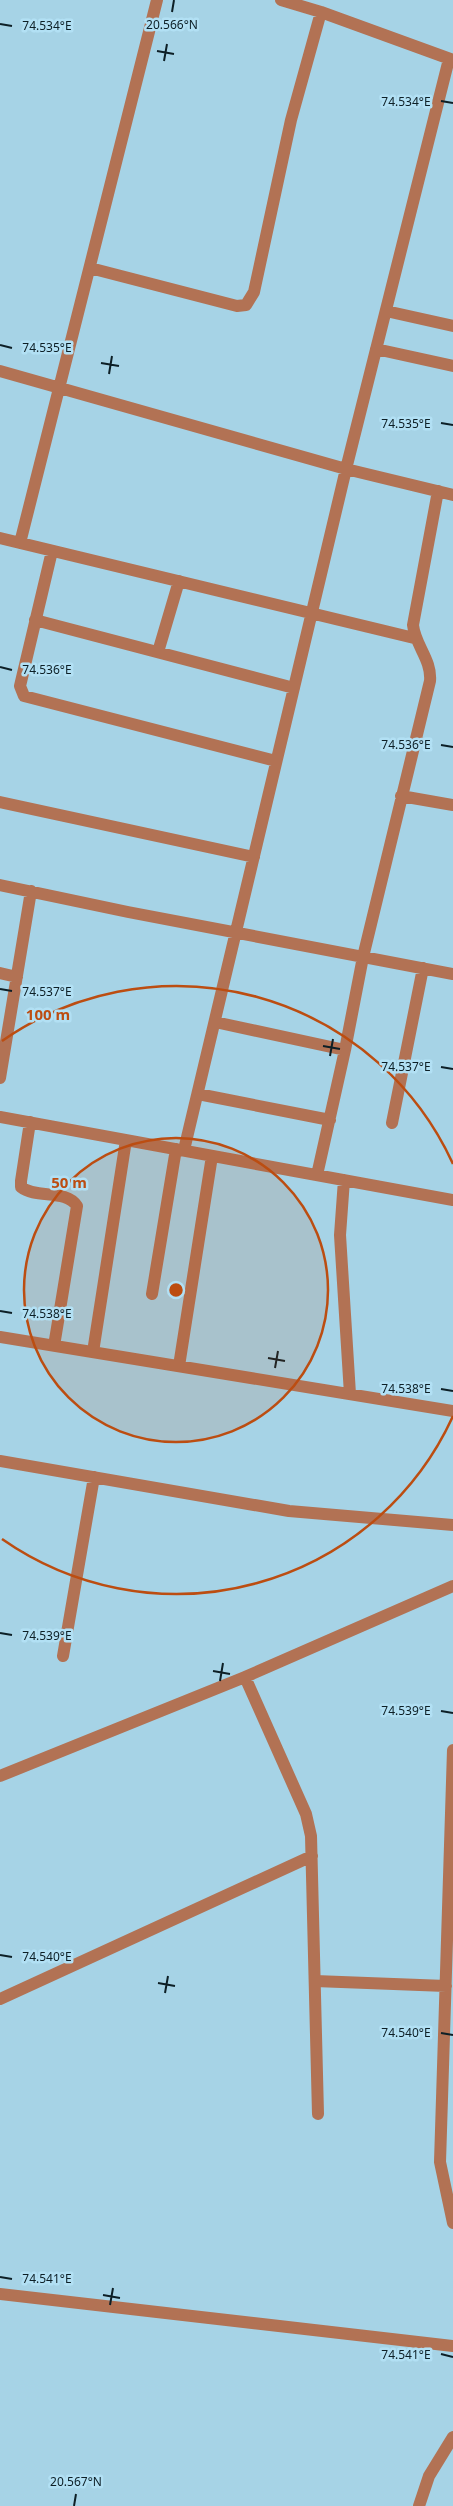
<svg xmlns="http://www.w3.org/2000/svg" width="453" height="2506" font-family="'Noto Sans',sans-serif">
<rect width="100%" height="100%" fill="#a6d3e6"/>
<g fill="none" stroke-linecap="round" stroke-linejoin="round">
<path stroke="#b27254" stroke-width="12" d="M281,0L321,12L453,60
M90,268L237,306L246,305L254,292L291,120L321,12
M386,311L453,326
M376,349L453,366
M0,371L346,469L453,495
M0,538L414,638
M20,543L157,0
M52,551L20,686L24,696L276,761
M35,620L294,688
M158,652L179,581
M401,796L453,805
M0,802L254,857
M0,885L128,912L453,974
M0,973L17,977
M215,1022L345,1050
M0,1078L31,891
M198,1094L330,1120
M0,1117L453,1200
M30,1122L21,1181V1187C36,1199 66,1189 77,1206L54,1346
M392,1123L423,968
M184,1150L346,469L449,59
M317,1175L345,1050L363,957L430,681C432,660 415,645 413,625L438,491
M344,1180L340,1235L350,1394
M152,1294L176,1149
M0,1337L453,1411
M93,1352L126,1140
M179,1366L212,1156
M0,1461L289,1511L453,1525
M63,1656L94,1477
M245,1677L306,1814L311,1836L318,2114
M453,1750L440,2162L453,2223
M0,1776L245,1677L453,1586
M315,1981L446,1986
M0,1999L312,1856
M0,2294L453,2346
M419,2506L429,2476L453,2437"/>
</g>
<path fill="none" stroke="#0d1f26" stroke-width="2" d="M172,12L174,0M0,24L12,26M157,51L174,54M164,61L167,44M441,101L453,103M0,345L12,348M101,363L119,366M109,374L112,356M441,423L453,425M0,667L12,670M441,745L453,747M0,989L12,991M323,1046L340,1049M330,1056L333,1039M441,1067L453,1069M0,1311L12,1313M268,1358L285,1361M275,1368L278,1351M441,1389L453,1391M0,1633L12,1635M213,1671L230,1674M220,1681L223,1663M441,1711L453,1713M0,1955L12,1957M158,1983L175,1986M165,1993L168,1976M441,2033L453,2035M0,2277L12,2279M103,2295L120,2298M110,2305L113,2288M441,2354L453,2357M74,2506L76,2494"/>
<circle cx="176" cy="1290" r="152" fill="#bc4d11" fill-opacity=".12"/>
<g fill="none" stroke="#bc4d11" stroke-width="2.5">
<circle cx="176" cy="1290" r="152"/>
<path d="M453 1416A304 304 0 0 1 2 1539M2 1041A304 304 0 0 1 453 1164"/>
</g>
<g font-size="12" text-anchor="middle" fill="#0d1f26" stroke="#b2e0f4" stroke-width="5" stroke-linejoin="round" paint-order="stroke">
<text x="172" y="29">20.566°N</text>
<text x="47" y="30">74.534°E</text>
<text x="406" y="106">74.534°E</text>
<text x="47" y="352">74.535°E</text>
<text x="406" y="428">74.535°E</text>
<text x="47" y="674">74.536°E</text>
<text x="406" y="749">74.536°E</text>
<text x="47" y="996">74.537°E</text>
<text x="406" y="1071">74.537°E</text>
<text x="47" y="1318">74.538°E</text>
<text x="406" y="1393">74.538°E</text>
<text x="47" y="1640">74.539°E</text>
<text x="406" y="1715">74.539°E</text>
<text x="47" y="1961">74.540°E</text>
<text x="406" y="2037">74.540°E</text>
<text x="47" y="2283">74.541°E</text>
<text x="406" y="2359">74.541°E</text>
<text x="76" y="2486">20.567°N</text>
</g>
<circle cx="176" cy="1290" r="8" fill="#bc4d11" stroke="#b2e0f4" stroke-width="2.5"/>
<g font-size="15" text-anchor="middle" font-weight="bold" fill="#bc4d11" stroke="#b2e0f4" stroke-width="5" stroke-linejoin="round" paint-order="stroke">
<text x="48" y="1020">100 m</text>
<text x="69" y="1188">50 m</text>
</g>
</svg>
